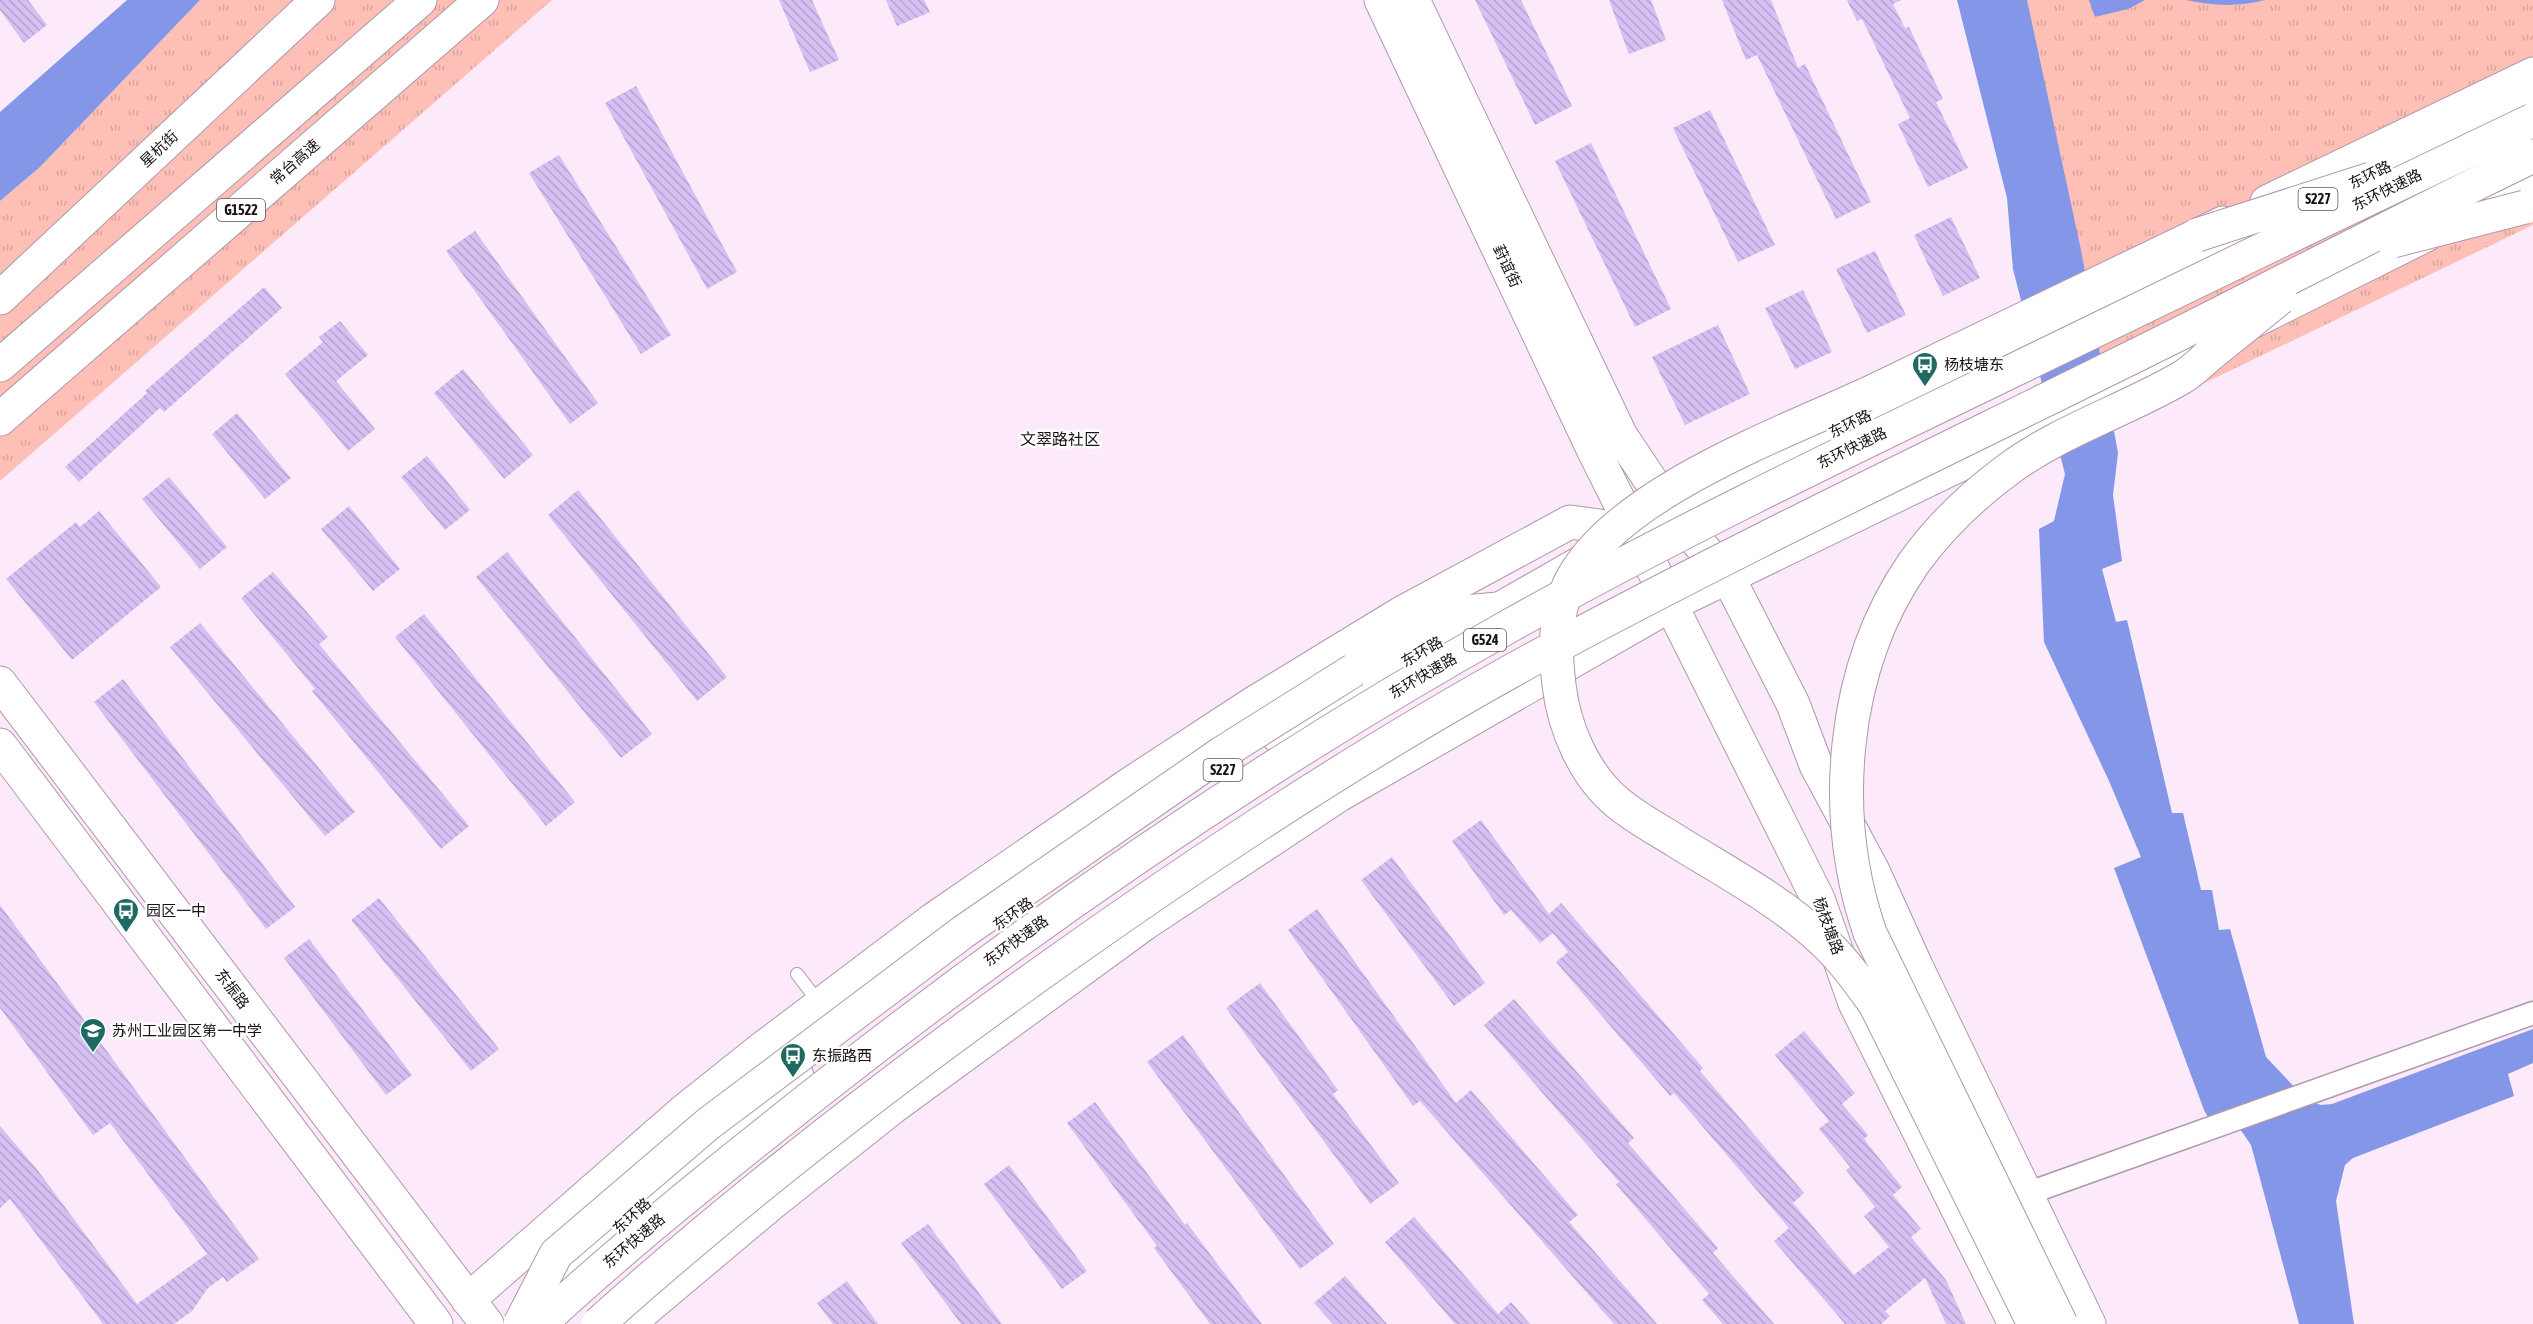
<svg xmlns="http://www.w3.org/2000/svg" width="2533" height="1324" font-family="'Asap Condensed','Noto Sans SC',sans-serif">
<defs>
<pattern id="park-tufts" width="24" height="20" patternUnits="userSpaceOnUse" patternTransform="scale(1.5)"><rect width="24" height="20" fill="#fec0b6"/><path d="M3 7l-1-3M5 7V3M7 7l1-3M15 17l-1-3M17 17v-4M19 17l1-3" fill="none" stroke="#d9a49c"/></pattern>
<pattern id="building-back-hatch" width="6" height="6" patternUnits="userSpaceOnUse" patternTransform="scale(1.5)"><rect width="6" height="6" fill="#d4c0f3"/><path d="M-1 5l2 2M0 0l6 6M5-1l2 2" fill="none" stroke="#b5a4d0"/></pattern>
</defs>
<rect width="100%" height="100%" fill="#fce9f9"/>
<path fill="url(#park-tufts)" d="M200,0H552L0,481V201L40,167Z
M2027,0H2533V225L2113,427Z"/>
<path fill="#8496e8" d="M127,0H200L40,167L0,201V112Z
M1957,0H2027L2081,250L2118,453L2113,495L2122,561L2102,569L2116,622L2127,620L2172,813H2183L2201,890H2212L2219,930L2230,929L2266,1057L2300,1093L2310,1101L2321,1105L2332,1104L2533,1029V1063L2508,1074L2514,1096L2353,1158L2345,1165L2336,1201L2354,1324H2299L2251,1145L2240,1129L2219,1137L2204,1110L2114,868L2141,857L2109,781L2044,642L2039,529L2054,521L2065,474L2013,269L2007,198Z
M2089,0H2145L2128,9L2095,17Z
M2186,0H2265C2238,7 2213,6 2186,0Z"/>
<path fill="url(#building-back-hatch)" d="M0,0H28L47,25L24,43L0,10Z
M779,0H812L839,60L810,72Z
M886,0H924L930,12L897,26Z
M1475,0H1521L1572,106L1535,125Z
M1609,0H1651L1666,40L1629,54Z
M1722,0H1771L1798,68L1805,64L1871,202L1836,219L1757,55L1746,60Z
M1847,0H1901L1893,4L1905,28L1909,27L1943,99L1936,102L1968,168L1928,187L1898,124L1910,118L1862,19L1857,21Z
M636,86L737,272L707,289L605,103Z
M1710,110L1775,245L1738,262L1673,128Z
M1591,143L1671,309L1635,327L1555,161Z
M559,155L671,335L641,354L529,173Z
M1951,217L1980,278L1943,296L1914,235Z
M475,231L598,403L570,424L446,251Z
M1875,251L1906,315L1867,333L1836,269Z
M264,287L282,308L164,412L160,408L79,482L65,467L147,393L145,391Z
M1803,290L1832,352L1795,369L1765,308Z
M340,321L368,355L336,381L375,429L348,451L285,374L323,342L319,337Z
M1718,325L1750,394L1685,425L1652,357Z
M463,369L533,455L504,479L434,393Z
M237,413L291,478L265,499L212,434Z
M427,456L470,510L445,530L401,477Z
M169,477L227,547L200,569L142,499Z
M578,490L727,677L697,701L548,515Z
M349,506L400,569L373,591L321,529Z
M99,511L161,587L72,660L6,579L76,522L80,527Z
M507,552L652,734L621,758L476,577Z
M273,572L328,637L319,644L469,826L441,849L312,691L315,689L241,598Z
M424,614L575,802L546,826L395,637Z
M200,623L355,812L325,836L170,647Z
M123,679L295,907L266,929L94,702Z
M1481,820L1549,914L1561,903L1703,1068L1700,1071L1804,1193L1793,1203L1854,1275L1889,1247L1864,1216L1875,1207L1846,1170L1850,1167L1819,1129L1829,1121L1775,1055L1804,1031L1855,1093L1842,1104L1868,1135L1864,1139L1902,1187L1893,1195L1921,1229L1911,1237L1946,1280L1966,1324H1946L1925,1278L1885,1311L1890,1316L1881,1324H1845L1774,1241L1789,1228L1674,1093L1670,1096L1556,962L1568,952L1553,933L1540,943L1511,910L1504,915L1452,841Z
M1392,857L1485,983L1454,1006L1361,880Z
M379,898L499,1049L471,1071L351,920Z
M0,905L259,1259L227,1282L223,1277L208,1288L192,1311L174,1324H103L10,1199L0,1208V1126L36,1168L137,1304L207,1254L110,1123L93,1135L0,1008Z
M1317,909L1456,1103L1471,1090L1578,1215L1569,1222L1657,1324H1614L1420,1101L1413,1106L1288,930Z
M309,939L412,1075L386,1095L284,958Z
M1260,983L1338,1090L1333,1094L1399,1183L1370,1204L1226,1008Z
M1514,999L1634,1138L1628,1143L1718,1248L1713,1253L1774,1324H1723L1702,1300L1709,1294L1616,1184L1619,1182L1484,1025Z
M1183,1035L1334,1244L1300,1269L1147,1062Z
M1095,1102L1185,1225L1187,1223L1262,1324H1210L1154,1248L1157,1246L1067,1123Z
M1009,1165L1087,1271L1062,1289L984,1184Z
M1414,1217L1498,1314L1511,1302L1530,1324H1455L1385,1242Z
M928,1224L1002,1324H961L901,1243Z
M1345,1276L1387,1324H1333L1314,1303Z
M847,1281L878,1324H833L817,1303Z"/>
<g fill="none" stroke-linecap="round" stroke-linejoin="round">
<defs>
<path id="lane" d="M797,974L820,1004"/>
<path id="street" d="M2026,1194L2533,1013"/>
<path id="secondary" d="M1381,0L1593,449L1818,899L1855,1003L2015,1324
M1413,0L1621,436L1671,511L1728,577L1793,704L1816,765L1873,871L1917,968L2089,1324
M0,298L318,0
M0,683L487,1324
M0,745L436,1324"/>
<path id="primary" d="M2344,187L2533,97
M2470,214L2533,182
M1278,736L1671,511L2267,223
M468,1300L684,1111L763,1048L934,919L1130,784L1254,703L1400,614L1570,522L1635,531
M530,1307L719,1138L797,1076
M628,1324L772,1203L893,1107L1144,924L1339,795L1672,604L2178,359L2426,235"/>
<path id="highway" d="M2267,202L2533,74
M0,365L420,0
M1865,395L2223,223
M0,419L482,0
M1354,670L1455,613L1498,609"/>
</defs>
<use href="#lane" stroke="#af98ab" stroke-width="14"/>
<use href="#street" stroke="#af98ab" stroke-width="25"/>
<use href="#secondary" stroke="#af98ab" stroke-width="35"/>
<use href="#primary" stroke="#af98ab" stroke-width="35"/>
<use href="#highway" stroke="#af98ab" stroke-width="35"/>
<use href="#lane" stroke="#fff" stroke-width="12"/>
<use href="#street" stroke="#fff" stroke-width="22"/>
<use href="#secondary" stroke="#fff" stroke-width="33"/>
<use href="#primary" stroke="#fff" stroke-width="33"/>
<use href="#highway" stroke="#fff" stroke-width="33"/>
<defs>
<path id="highway-bridge" d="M2197,235L2371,179
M2393,241L2525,207
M1865,395C1778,435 1611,496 1569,585C1554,617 1555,651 1559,685C1564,728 1584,775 1618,803C1636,818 1657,829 1676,841C1724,871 1781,901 1822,940C1842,958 1859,982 1875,1004L2034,1324
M520,1324L556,1254L708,1124L963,932L1222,753L1354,670
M540,1324C626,1244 718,1171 810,1098C1032,923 1264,763 1511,625C1675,533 1844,452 2014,370C2187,286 2359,202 2533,120
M598,1324C745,1192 903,1071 1064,957C1215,850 1372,747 1535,658C1749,542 1969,439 2187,330C2302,272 2417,212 2533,156
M2061,1324L1870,933C1829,814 1841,669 1913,564C1938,529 1971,497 2006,471C2059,431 2124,411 2181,378C2193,371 2203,360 2213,352C2236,334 2258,316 2280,298"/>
</defs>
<use href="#highway-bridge" stroke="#af98ab" stroke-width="35" stroke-linecap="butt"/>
<use href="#highway-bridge" stroke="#fff" stroke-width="33"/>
</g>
<defs>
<symbol id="bus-pin" viewBox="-11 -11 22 30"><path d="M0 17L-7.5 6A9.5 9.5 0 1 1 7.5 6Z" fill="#1f6963" stroke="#fff"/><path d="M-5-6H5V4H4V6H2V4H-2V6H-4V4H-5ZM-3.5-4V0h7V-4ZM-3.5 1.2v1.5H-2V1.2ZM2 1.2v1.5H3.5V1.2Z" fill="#fff"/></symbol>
<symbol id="school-pin" viewBox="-11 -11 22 30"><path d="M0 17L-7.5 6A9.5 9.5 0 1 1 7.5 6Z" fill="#1f6963" stroke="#fff"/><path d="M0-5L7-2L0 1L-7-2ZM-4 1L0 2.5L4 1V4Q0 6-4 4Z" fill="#fff"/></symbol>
</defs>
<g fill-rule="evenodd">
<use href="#bus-pin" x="1910" y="350" width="30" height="40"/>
<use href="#bus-pin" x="111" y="896" width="30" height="40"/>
<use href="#school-pin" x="78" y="1016" width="30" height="40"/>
<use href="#bus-pin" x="778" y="1041" width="30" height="40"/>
</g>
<g text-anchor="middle" stroke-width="5" stroke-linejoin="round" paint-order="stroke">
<g fill="#fff" stroke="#5e585d" stroke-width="1.5">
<rect x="2298.5" y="188" width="39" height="22" rx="4.5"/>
<rect x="217" y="199" width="48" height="22" rx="4.5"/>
<rect x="1464" y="629" width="42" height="22" rx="4.5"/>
<rect x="1203.5" y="759" width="39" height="22" rx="4.5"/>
</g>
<g font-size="14" font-weight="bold" fill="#191118">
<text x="2318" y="204">S227</text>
<text x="241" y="215">G1522</text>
<text x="1485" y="645">G524</text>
<text x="1223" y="775">S227</text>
</g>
<g font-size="15" fill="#191118" stroke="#fff">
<text transform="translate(159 149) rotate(-43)" y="5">星杭街</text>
<text transform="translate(295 162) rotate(-41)" y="5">常台高速</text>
<text transform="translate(2370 175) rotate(-26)" y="5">东环路</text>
<text transform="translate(2387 190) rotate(-26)" y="5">东环快速路</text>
<text transform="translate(1507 266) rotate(65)" y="5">葑谊街</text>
<text transform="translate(1850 424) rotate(-26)" y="5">东环路</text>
<text transform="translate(1852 448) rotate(-26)" y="5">东环快速路</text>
<text transform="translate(1422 652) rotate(-30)" y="5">东环路</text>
<text transform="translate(1423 676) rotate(-30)" y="5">东环快速路</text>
<text transform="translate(1013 914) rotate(-35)" y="5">东环路</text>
<text transform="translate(1828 926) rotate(70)" y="5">杨枝塘路</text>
<text transform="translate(1016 941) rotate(-36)" y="5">东环快速路</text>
<text transform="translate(232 989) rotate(53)" y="5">东振路</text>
<text transform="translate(632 1216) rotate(-42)" y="5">东环路</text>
<text transform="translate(634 1241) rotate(-40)" y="5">东环快速路</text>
</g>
<g font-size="15" fill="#191118" stroke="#fff" text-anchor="start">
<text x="1944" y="370">杨枝塘东</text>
<text x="146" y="916">园区一中</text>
<text x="112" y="1036">苏州工业园区第一中学</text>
<text x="812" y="1061">东振路西</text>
</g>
<g font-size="16" fill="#191118" stroke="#fff">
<text x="1060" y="445">文翠路社区</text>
</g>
</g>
</svg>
